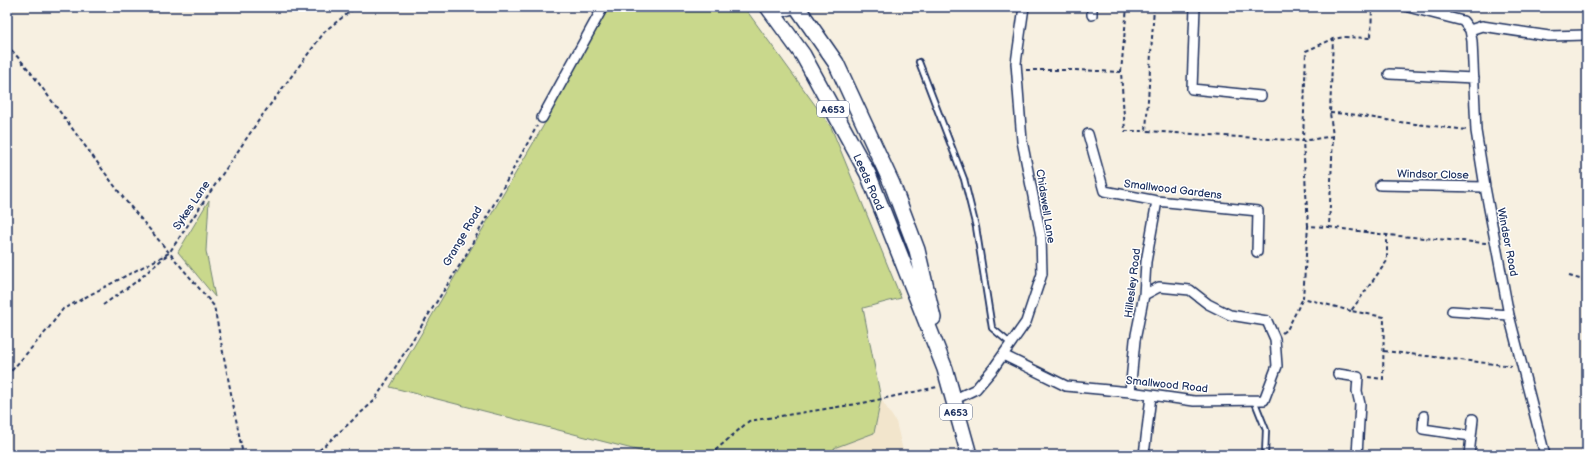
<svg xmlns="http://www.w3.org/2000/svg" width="1594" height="462" font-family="'Balsamiq Sans',sans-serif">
<rect width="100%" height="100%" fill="#f7f0e1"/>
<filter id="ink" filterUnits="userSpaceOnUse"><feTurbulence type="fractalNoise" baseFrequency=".025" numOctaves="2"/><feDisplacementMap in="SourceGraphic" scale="8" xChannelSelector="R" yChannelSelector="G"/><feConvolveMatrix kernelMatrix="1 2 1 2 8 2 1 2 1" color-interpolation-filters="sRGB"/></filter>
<g filter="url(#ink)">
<path fill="#f2e5cc" d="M881,399L896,422L904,455H815L874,433Z"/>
<path fill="#c9d88c" stroke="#728475" d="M608,7H744L831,127L901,298L863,308L881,399L874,433L834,448L836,455H656L390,387L545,123Z
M209,200L206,251L215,297L178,252Z"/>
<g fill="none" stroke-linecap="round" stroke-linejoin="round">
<defs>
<path id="lane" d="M1447,16L1449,7
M919,62L964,179L976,227L992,328L1011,344
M1254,400L1266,430L1265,455"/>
<path id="street" d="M1195,7L1192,89L1261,96
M1408,7L1463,21L1470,30L1472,41L1476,131L1485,187L1509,315L1545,455
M774,15L798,7
M1092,15V7
M1470,30L1482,26L1549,36L1587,35
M1389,74L1474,78
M542,118L603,7
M1088,134L1104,191L1157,201L1258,211L1257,252
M1380,185L1485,187
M1452,311L1509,315
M1003,355L1066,386L1130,392L1194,401L1264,400L1277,366L1275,339L1267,321L1230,315L1208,304L1190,290L1159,287L1144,295
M1338,374L1358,377L1357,391L1360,404L1357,455
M1130,392L1135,340L1144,295L1146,262L1157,201
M953,400L976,389L993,369L1026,322L1042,274L1041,236L1022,141L1016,63L1024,7
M1424,416L1423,429L1471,436
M1144,455L1151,396
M1469,455L1473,419"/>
<path id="primary" d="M768,7L803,55L868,174L945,369L969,455
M797,7L836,63L892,184L917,250L933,318"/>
</defs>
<use href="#lane" stroke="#1b2f5e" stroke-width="8"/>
<use href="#street" stroke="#1b2f5e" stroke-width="12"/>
<use href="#primary" stroke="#1b2f5e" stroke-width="18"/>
<path stroke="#1b2f5e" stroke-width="2" stroke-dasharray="4 3" stroke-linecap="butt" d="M1154,7L1146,131L1303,141L1333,136
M7,45L29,70L125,200L214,306L243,455
M1026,70H1076L1121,72L1125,131H1146
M1121,72L1127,7
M1330,113L1350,114L1399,122L1467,130
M1308,226L1303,141L1306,51L1333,39
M1329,227L1387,235L1486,243
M1569,276L1587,281
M103,305L137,281L167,255
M1351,311L1303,298L1308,226L1329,227L1333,136L1330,113L1333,39L1344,37L1371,38L1372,7
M1282,333L1288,328L1303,298
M1384,351L1512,366
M7,376L48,329L63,309L169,253L261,117L326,30L356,7
M1368,377L1383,379L1384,317L1351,311L1387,261V235
M314,455L374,401L463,260L537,126
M710,455L749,421L863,403L937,387"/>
<use href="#lane" stroke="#fff" stroke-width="4.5"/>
<use href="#street" stroke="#fff" stroke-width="9"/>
<use href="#primary" stroke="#fff" stroke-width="15"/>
</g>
</g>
<g text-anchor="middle" stroke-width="3" stroke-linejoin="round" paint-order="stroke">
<g fill="#fff" stroke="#5f6d8e" stroke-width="1">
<rect x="817" y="101" width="32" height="16" rx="3"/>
<rect x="940" y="404" width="32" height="16" rx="3"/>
</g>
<g font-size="10" font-weight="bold" fill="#1b2f5e">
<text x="833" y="113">A653</text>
<text x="956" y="416">A653</text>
</g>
<g font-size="11" fill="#1b2f5e" stroke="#fff">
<text transform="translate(1433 174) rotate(1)" y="4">Windsor Close</text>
<text transform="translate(869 182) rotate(66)" y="4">Leeds Road</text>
<text transform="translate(1173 189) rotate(7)" y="4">Smallwood Gardens</text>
<text transform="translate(191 205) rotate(-56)" y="4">Sykes Lane</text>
<text transform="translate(1046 206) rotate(81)" y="4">Chidswell Lane</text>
<text transform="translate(462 236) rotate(-60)" y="4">Grange Road</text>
<text transform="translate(1508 242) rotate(79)" y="4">Windsor Road</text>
<text transform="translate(1132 283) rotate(-83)" y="4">Hillesley Road</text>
<text transform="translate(1167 384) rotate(6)" y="4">Smallwood Road</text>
</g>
</g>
<rect width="1594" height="462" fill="none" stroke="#fff" stroke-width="24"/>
<rect x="12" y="12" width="1570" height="438" fill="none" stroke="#1b2f5e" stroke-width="1.5" filter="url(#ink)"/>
</svg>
